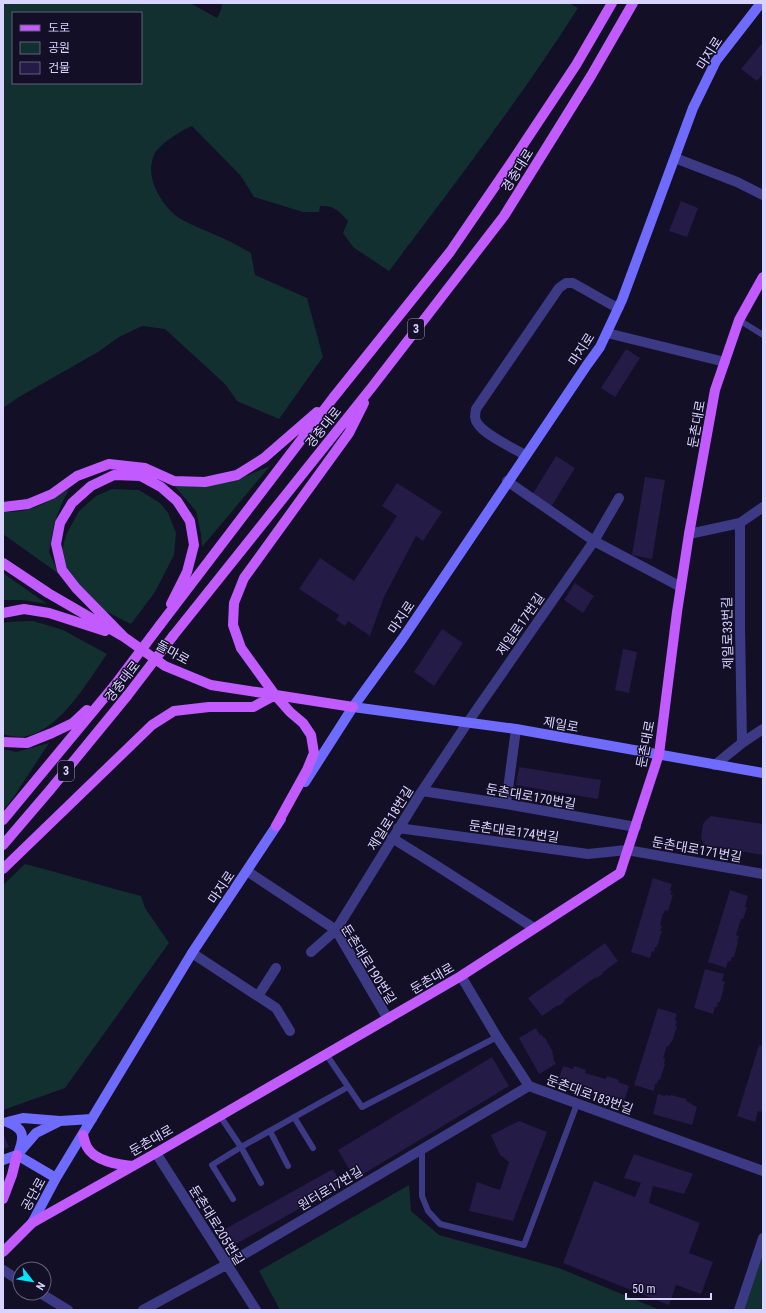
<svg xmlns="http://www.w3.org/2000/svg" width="766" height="1313" font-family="'Roboto Condensed','Noto Sans KR',sans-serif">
<rect width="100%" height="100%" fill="#130f26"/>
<path fill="#12302f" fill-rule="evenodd" d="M3,3H190L217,18L221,10L222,3H569L578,8C520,99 454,185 389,271L353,247L343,233L348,221C339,211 334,205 320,206L319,212H303L254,197L241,176L192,126C182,130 158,145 154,155C145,176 159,201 175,215C185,223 201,228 213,234C226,239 239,246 251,253L255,275L307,298L323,357L279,419L237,401L226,385L165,329L142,326L119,337L98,352L19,397L3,408ZM13,13H141V83H13Z
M270,466L202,547L201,534L196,511L172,483L208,484L234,481Z
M69,489L62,503L54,524L49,552L59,574L3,534V511C29,515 48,501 69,489Z
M112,489L139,490L160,503L168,513L176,533L174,555L155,592L131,624L99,608L65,572L62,551L66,535L79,511L96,496Z
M3,573L47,604L23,600H3Z
M33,621L63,630L107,654C87,682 62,728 27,736C21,738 12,736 6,735L3,734V624L6,622Z
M49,743L13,798L3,811V749L16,752Z
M25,864C64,874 102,886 141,896L145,908L169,943L65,1088L3,1110V885Z
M409,1185L411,1211L439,1235L559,1268L660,1310H280L259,1271Z
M763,1241V1310H740Z"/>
<path fill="#241b47" d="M763,42V74L757,81L741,69Z
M681,201L698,208L687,237L669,231Z
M626,349L640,358L615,397L601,388Z
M556,456L575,468L551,507L532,495Z
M645,477L665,480L652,559L632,555Z
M397,483L442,512L423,541L416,536L384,597L370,636L348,621L345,626L336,620L339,615L299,589L320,558L354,581L397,516L382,506Z
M575,583L594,596L583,613L564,600Z
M442,629L463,643L434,686L414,672Z
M623,649L637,652L629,693L615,690Z
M519,767L601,780L598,799L516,785Z
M711,816L763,824V855L709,846L704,844L701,838L703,824L707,819Z
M653,878L672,884L670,890L672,891L670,894L673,895L668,911L665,910L664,914L663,913L660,925L662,926L660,931H662L657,947H655L654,952L652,951L650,958L631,952Z
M730,890L748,896L745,907H747L743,919H741L736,935L739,936L737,941L738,942L734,957H732L730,962L728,961L726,968L708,962Z
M605,943L618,961L602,973L603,974L596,978V977L564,1000L565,1001L559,1006L558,1005L542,1016L528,998Z
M705,969L724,974L722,981L725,982L723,987H724L720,1002H718L717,1007H715L713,1014L694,1008Z
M658,1008L677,1014L675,1020L677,1021L675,1026H677L672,1042L671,1041L669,1046H667L663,1058L665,1059L664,1064H665L660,1080L659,1079L657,1084H655L654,1091L634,1085Z
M536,1028L540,1035L541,1034L544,1038H545L553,1052L552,1053L554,1057L553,1058L556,1064L539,1074L519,1038Z
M759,1045L763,1046V1107L761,1112L758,1111L755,1122L737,1116Z
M492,1057L509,1086L355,1179L338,1150Z
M563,1066L573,1069L574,1066L586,1070L585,1073L606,1079L607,1076L619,1080L618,1082L629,1086L623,1104L557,1084Z
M658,1094L665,1096V1095L671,1096V1095L687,1099L686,1101L691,1103V1104L697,1107L692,1125L653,1114Z
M519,1121L547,1132L513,1221L469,1211L477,1182L500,1190L509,1162L500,1155L491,1135Z
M3,1133L9,1147L3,1149Z
M634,1154L693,1174L684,1194L653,1186L649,1203L700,1223L689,1253L713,1262L701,1294L676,1285L669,1305L563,1263L594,1181L635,1197L641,1183L624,1178Z
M333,1169L342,1185L227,1249L218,1233Z"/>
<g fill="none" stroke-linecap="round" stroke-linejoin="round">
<path stroke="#3d3a85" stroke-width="6" d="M739,320L763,335
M326,1054L362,1107L497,1037
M220,1116L241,1147L348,1087
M294,1117L313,1148
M270,1131L288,1166
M422,1149V1196L428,1211L440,1224L524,1245L577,1104
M233,1199L212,1165L241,1147L261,1183"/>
<path stroke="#3d3a85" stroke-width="10" d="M675,158L737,182L763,195
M607,333L725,362
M525,455C513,448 485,435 478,424C474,419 475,415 476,409L559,288L566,283H573L612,305L619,307
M507,481L594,541L681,587
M740,523V626L742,743
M689,534L740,523L763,507
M715,765L742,743L763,729
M422,791L506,804L636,827
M506,804L516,729
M398,828L588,854L627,850L763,874
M392,838L434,864L534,928
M247,871L336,930L388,1019
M311,952L336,930L422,791L468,722L594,541L619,498
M192,953L276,1008L290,1031
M461,976L497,1037L529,1086L763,1171
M258,996L276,968
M156,1153L256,1310
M3,1270L20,1281
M40,1293L68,1310
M143,1310L226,1265L529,1086
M739,1310L763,1238"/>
<path stroke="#6f6bff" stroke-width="10" d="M353,707L516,729L763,773
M305,782L353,707L403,638L587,365L600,347L622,300L693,108L716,61L761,3
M7,1122L23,1118L60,1121
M7,1122C23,1128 25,1135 19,1151
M17,1155L36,1133L60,1121L92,1119
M3,1160L17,1155L56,1178
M32,1223L56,1178L192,953L281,819"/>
<path stroke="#c25bff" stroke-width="10" d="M3,507L28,504L52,494L77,476L109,464L145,468L174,481L205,482L237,475L264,458L317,412
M3,563L48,593L124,637L165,666L211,685L353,707
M3,613L24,609L49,613L105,631
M160,625L333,398L450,252L513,160L576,65L612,3
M173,636L372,387L504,216L591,76L633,3
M124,637L76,588L62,570L56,544L60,523L72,503L91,486L114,475L141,476L161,487L177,501L190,521L194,545L187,572L171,604
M3,742L27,743L52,733L73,723L87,710
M3,820L114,686
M276,826L307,770L314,753L311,735L303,723L290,712L275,695L241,648L233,625L234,603L244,578L349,433L364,403
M3,845L50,790L127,696
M3,869L152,725L174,711L209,707H253L275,695
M83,1135C84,1139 85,1143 87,1147C94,1161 119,1165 133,1166
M3,1199L12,1175L17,1155
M3,1252L32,1223L156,1153L461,976L620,873L659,754L677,612L689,534L715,390L739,320L763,277"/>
<path stroke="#c25bff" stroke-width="10" d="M114,686L160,625
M127,696L173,636"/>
</g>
<g text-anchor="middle" stroke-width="3" stroke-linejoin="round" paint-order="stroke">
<g fill="#130f26" stroke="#9e99be" stroke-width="1">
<rect x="408" y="319" width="16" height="20" rx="3"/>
<rect x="58" y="761" width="16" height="20" rx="3"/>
</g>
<g font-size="12" font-weight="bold" fill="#d9d4ff">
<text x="416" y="333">3</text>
<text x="66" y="775">3</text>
</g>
<g font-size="13" fill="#d9d4ff" stroke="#130f26">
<text transform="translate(709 53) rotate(-58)" y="5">마지로</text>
<text transform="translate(517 170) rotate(-58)" y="5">경충대로</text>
<text transform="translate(581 349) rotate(-57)" y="5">마지로</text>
<text transform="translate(696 424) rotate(-80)" y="5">둔촌대로</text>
<text transform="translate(323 427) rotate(-51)" y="5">경충대로</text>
<text transform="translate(401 617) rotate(-56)" y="5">마지로</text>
<text transform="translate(520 624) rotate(-55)" y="5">제일로17번길</text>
<text transform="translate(727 633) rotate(-91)" y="5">제일로33번길</text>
<text transform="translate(173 652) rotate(29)" y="5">돌마로</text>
<text transform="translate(122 681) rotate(-52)" y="5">경충대로</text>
<text transform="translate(561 724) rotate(10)" y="5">제일로</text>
<text transform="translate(645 744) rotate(-79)" y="5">둔촌대로</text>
<text transform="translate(531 796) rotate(10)" y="5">둔촌대로170번길</text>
<text transform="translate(390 818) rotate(-58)" y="5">제일로18번길</text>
<text transform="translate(514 831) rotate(8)" y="5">둔촌대로174번길</text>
<text transform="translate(697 849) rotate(10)" y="5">둔촌대로171번길</text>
<text transform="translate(221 887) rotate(-56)" y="5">마지로</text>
<text transform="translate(369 964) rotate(58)" y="5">둔촌대로190번길</text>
<text transform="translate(432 978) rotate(-30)" y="5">둔촌대로</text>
<text transform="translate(590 1094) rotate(20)" y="5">둔촌대로183번길</text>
<text transform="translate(151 1140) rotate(-30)" y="5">둔촌대로</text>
<text transform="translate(330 1188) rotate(-31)" y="5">원터로17번길</text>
<text transform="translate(33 1194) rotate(-61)" y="5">공단로</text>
<text transform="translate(217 1225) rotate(58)" y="5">둔촌대로205번길</text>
</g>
</g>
<rect width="766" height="1313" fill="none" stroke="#d9d4ff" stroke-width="8"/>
<rect x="12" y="12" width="130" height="72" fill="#130f26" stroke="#625e7d"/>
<rect x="20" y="25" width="20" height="6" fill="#c25bff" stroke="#625e7d"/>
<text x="48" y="32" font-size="12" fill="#d9d4ff">도로</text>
<rect x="20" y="42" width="20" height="12" fill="#12302f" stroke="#625e7d"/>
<text x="48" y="52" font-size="12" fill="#d9d4ff">공원</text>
<rect x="20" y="62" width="20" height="12" fill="#241b47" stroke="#625e7d"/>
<text x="48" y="72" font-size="12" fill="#d9d4ff">건물</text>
<g transform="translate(32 1281) rotate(121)"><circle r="19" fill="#130f26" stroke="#625e7d"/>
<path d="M0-3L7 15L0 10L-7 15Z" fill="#00e5ff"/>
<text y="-6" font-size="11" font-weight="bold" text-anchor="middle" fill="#d9d4ff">N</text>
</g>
<path d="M626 1293v6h85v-6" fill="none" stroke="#d9d4ff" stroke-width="2"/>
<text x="632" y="1293" font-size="12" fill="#d9d4ff" stroke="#130f26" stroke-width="3" paint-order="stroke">50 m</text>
</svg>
